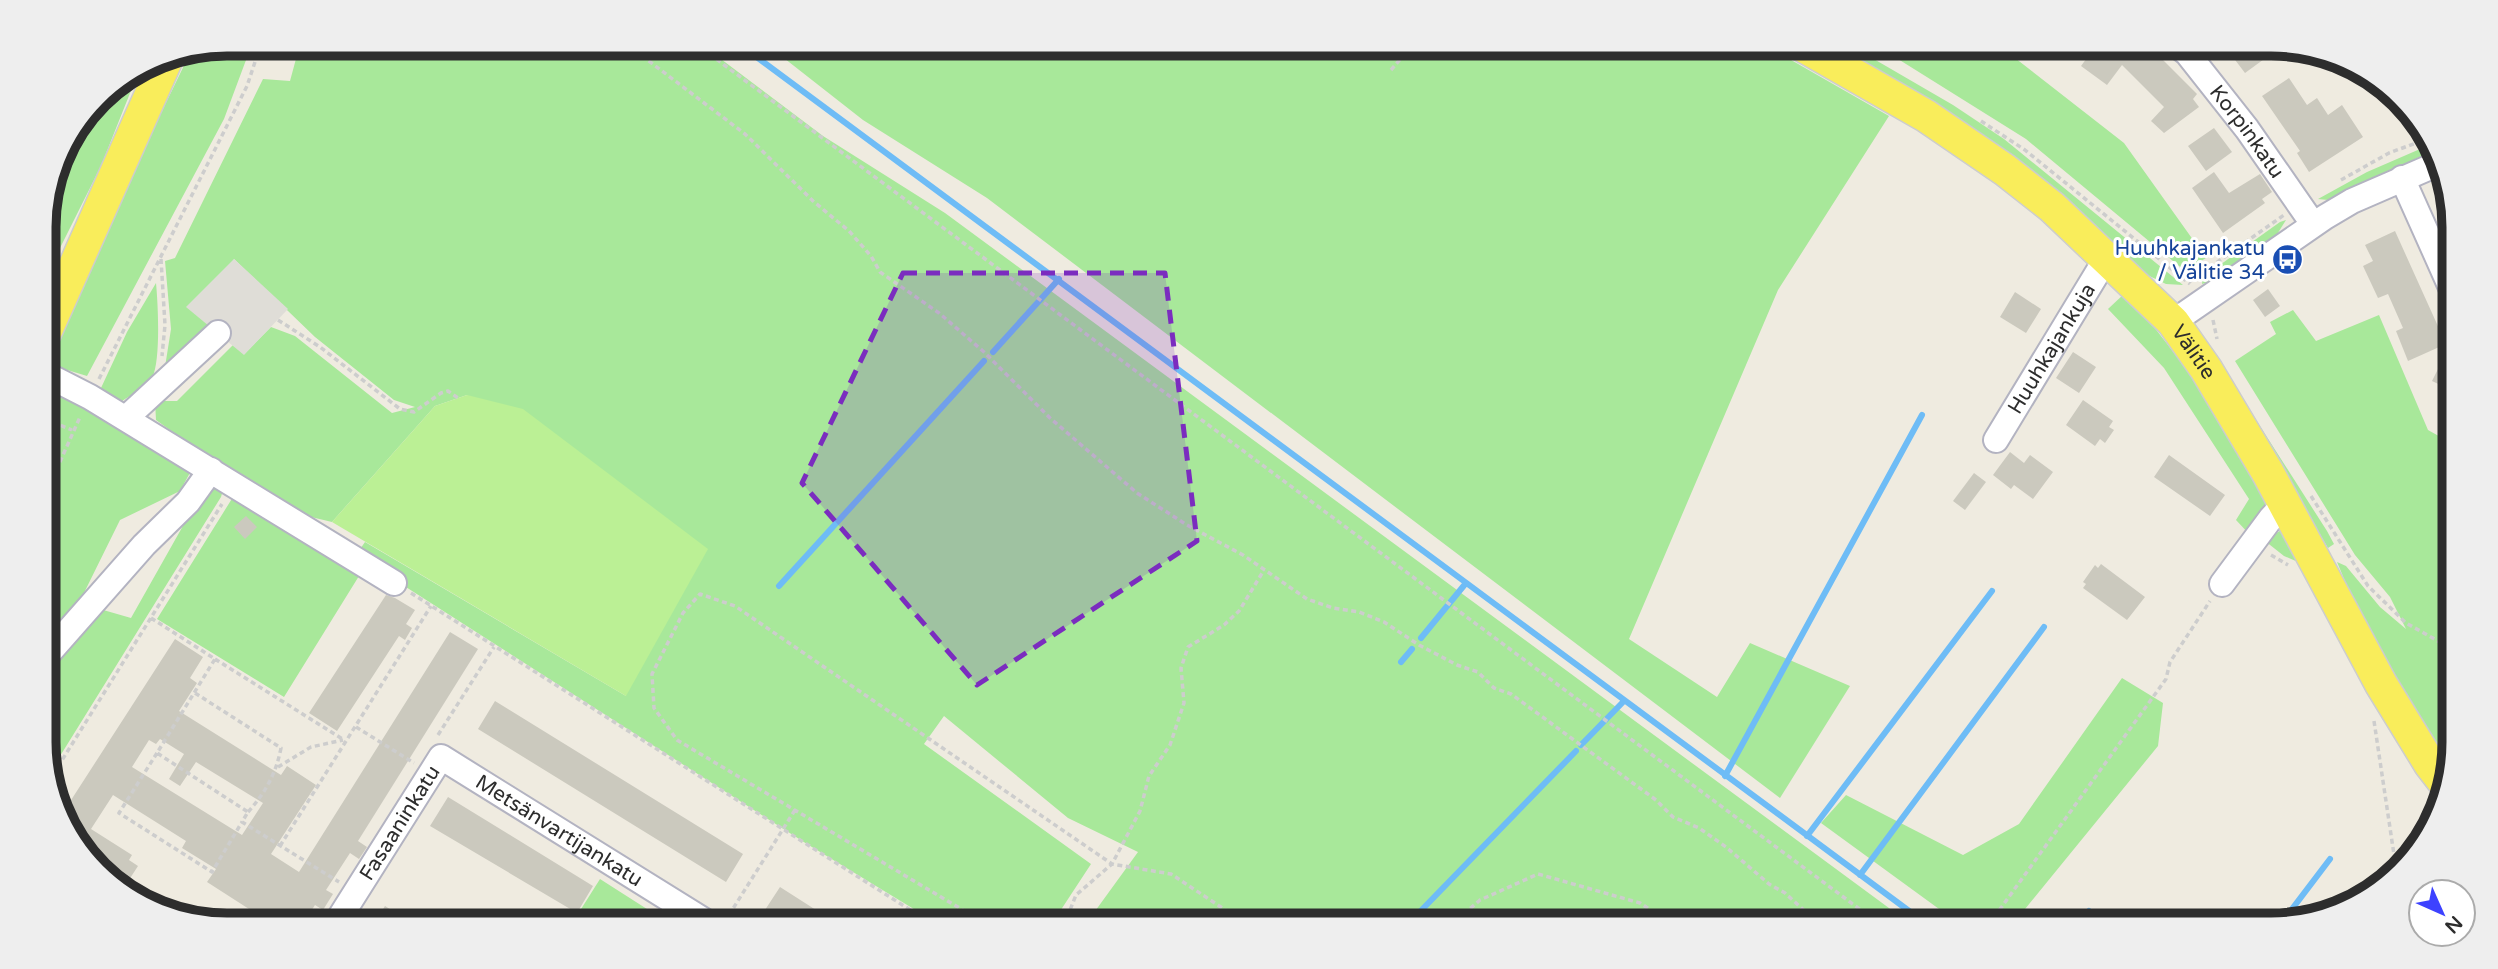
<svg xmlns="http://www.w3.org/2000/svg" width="2498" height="969" font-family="'Varela Round',sans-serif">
<rect width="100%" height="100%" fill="#efebe0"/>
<path fill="#a8e89a" d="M227,44H252L224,119L87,376L64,369L45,358V353L191,51Z
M300,44H701L823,136L945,213L1912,925H1085L1138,852L1068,818L944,716L924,744L1091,864L1051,925H940L807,844L356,555L365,542L626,696L467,395L435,406L332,522L282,510L156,420L155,401H177L233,345L244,354L271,327L295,336L392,413L415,407L394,400L315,337L234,259L211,327L165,367L171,329L165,261L175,258L263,79L290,81Z
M766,44H1763L1889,116L1778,290L1629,639L1717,697L1750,643L1850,686L1780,798L987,198L863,120Z
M1824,44H1848L1953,105L2004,139L2183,285L2166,284L2141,272Z
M1874,44H1997L2124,143L2206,258L2185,271L2026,139Z
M140,68L101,166L45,278L44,215L58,162L61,164L85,121L86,116L106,90Z
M2427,146L2430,152L2328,200L2318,199L2367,172Z
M2286,220L2276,236L2211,281L2202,284L2203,277L2280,222Z
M156,283C158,303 161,361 152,378C146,388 130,395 121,402L106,397L101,388L127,332Z
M2125,293C2181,356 2232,431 2268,506L2250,535L2236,520L2249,499L2164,368L2108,309Z
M2293,310L2316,341L2379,315L2428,430L2453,444L2454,742L2449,772L2360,617L2337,562L2346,566L2380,607L2406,629L2390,597L2355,555L2235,361L2276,334L2270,322Z
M2210,348L2327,531L2334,544L2328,548Z
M45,388L93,411L192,469L180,491L120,520L79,603L131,618L197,501C205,493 211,483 223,490L221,497L47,777Z
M233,497L359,576L284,697L157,619Z
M2281,530L2298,562L2284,556L2265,541Z
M2122,678L2163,703L2158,746L2012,925H1961L1821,823L1846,795L1963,855L2019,824Z
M600,879L672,925H571Z"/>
<path fill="#bbf095" d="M467,395L523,409L708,549L626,696L332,522L435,406Z"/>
<path fill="#dfddd7" d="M234,259L288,309L244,355L186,307Z"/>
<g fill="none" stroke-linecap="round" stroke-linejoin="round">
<path stroke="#6ebcf6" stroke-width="6" d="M739,44C1137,335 1530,633 1928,925
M993,352L1059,279
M779,586L984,361
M1421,638L1466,583
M1401,662L1412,649
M1581,745L1624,701
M1725,776L1922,415
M1807,836L1992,591
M1860,875L2044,627
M1407,925L1576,751
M2077,925L2089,911
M2280,925L2330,859"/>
</g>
<path fill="#cbc9be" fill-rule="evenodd" d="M2097,44H2147L2197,94L2193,99L2199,107L2164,133L2151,121L2164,107L2122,65L2107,85L2081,66Z
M2223,44H2271L2282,46L2245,73Z
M2289,78L2307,105L2317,98L2328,115L2342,105L2363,137L2309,172L2297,153L2300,151L2262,96Z
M2214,128L2232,152L2206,171L2188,146Z
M2214,172L2229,193L2260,174L2272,192L2262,199L2265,203L2223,233L2192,188Z
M2395,231L2446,344L2408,361L2396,331L2403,328L2388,294L2378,298L2363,266L2373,261L2365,245Z
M2268,289L2280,306L2265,317L2253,300Z
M2015,292L2041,309L2026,333L2000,317Z
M2453,339V391L2432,381Z
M2073,352L2096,367L2079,393L2056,378Z
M2083,400L2113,421L2109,427L2114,430L2105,443L2100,439L2095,446L2066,425Z
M2010,452L2024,463L2030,455L2053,472L2033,499L2014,485L2011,489L1993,475Z
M2169,455L2225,495L2210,516L2154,477Z
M1974,473L1986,482L1965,510L1953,501Z
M246,516L257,527L245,539L234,527Z
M2101,564L2145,597L2127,620L2083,588L2086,584L2083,582L2095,565L2098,568Z
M386,595L395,598L415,610L406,624L412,628L405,640L399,636L337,731L309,713Z
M450,632L478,649L358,841L367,847L359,859L350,853L326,890L333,894L323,910L315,905L302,925H274L207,882L216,869L182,848L186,841L113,795L91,829L132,855L129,860L138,866L125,886L89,862L64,811L175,639L203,657L190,678L197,683L179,711L281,775L287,766L316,785L271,854L299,872ZM160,739L184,754L169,779L180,786L196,762L263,803L242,835L132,767L149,740L156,744Z
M495,701L743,854L726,882L478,729Z
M448,797L593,886L577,913L430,826Z
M780,887L816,910L839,925H781L763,913Z
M385,906L415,925H373Z"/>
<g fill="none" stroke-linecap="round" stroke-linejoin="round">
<defs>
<g id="minor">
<path id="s1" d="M2175,44L2187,53L2247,129L2313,224"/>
<path d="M2402,178L2453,292"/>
<path d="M2173,322L2325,217L2352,201L2435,165"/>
<path d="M45,374L90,397L394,583"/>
<path d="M126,418L218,333"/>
<path id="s2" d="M1996,440L2107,257"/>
<path d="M2222,584L2271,518L2285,503"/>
<path d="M47,655L144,545L188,502L211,470"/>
<path id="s3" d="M335,925L441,757L711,925"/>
</g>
<g id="major">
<path id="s4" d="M1800,44L1926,116L2005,170L2052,207L2173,322L2206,369L2268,473L2381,684L2430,764L2447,786"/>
<path d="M45,333L168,56"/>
</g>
</defs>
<use href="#minor" stroke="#b3b3c1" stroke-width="28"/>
<use href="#major" stroke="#cdcdcd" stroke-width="35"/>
<path stroke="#cdcdcd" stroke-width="3.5" stroke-dasharray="5 3.5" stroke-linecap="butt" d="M630,44L633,49L745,134L813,201L849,231L871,256L880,272L939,313L984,352L1050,418L1137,493L1187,525L1243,555L1307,599L1333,608L1359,612L1384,622L1419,645L1457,665L1478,672L1494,688L1511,694L1656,800L1673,817L1699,828L1726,847L1769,884L1785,893L1820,925
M696,44L1881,925
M1855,44L1864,49
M1391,70L1413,44
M1981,121L2025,150L2190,284
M2341,180L2389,153L2424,140
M161,259L165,325L162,356
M2189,282L2284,215
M278,320L320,347L400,409L414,412L441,393L448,391L458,398
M2213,320L2217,339
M99,379L247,86L261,44
M45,419L72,430
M46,493L80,417
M2311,496L2368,586L2406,623L2454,650
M2271,555L2288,565
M411,593L934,925
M151,618L215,659L157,753L248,812L242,822L339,882
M215,659L344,740
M195,693L281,748C276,774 265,793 248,812
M2374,721L2396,868
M356,727L414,763
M438,735L494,647
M157,753L119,813L212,872L242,822
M278,767L311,747L343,740
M49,781L222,504
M280,846L431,606
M729,915L795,810
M988,925L677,740L654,708L652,674L683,613L700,594L735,606L1112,864L1171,874L1248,925
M1064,925L1076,895L1112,864L1140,811L1149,776L1170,745L1184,703L1181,668L1188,647L1224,625L1239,611L1264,570
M1451,925L1480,900L1538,874L1640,903L1673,925
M1979,925L1998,912L2166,679L2170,662L2210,601"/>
<use href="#minor" stroke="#fff" stroke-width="24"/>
<use href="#major" stroke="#f9ed5b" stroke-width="32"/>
</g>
<path fill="#7b2cbf" fill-opacity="0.2" stroke="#7b2cbf" stroke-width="5" stroke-dasharray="14 9" stroke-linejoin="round" d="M903,273H1165L1197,541L977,685L802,483Z"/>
<defs>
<symbol id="bus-disc" viewBox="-11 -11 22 22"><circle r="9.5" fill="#1a4fb4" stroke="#fff"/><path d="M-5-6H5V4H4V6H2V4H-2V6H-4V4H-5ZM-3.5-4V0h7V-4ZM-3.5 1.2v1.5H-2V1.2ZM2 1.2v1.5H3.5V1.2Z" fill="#fff"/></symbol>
</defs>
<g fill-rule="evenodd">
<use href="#bus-disc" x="2270" y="242" width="35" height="35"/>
</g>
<g text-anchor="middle" stroke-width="6" stroke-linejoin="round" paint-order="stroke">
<g font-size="21" fill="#2d2d2d" stroke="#fff">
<text dy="7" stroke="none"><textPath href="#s1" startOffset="114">Korpinkatu</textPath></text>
<text dy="7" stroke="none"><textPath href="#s2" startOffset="107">Huuhkajankuja</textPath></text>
<text dy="7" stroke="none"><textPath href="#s4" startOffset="504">Välitie</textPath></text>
<text dy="7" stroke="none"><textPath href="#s3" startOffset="121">Fasaaninkatu</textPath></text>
<text dy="7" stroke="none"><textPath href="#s3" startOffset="338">Metsänvartijankatu</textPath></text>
</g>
<g font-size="21" fill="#164399" stroke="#fff" text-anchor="end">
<text x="2265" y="255">Huuhkajankatu<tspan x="2265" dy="24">/ Välitie 34</tspan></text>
</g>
</g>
<path d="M0 0H2498V969H0ZM227 56H2271A171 171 0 0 1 2442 227V742A171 171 0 0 1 2271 913H227A171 171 0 0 1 56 742V227A171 171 0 0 1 227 56Z" fill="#eee" fill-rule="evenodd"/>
<path fill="none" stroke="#2d2d2d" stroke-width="9" d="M227 56H2271A171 171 0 0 1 2442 227V742A171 171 0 0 1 2271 913H227A171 171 0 0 1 56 742V227A171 171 0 0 1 227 56Z"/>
<g transform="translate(2442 913) rotate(135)"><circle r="33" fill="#ffffff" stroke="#ababab" stroke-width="2"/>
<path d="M0-5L12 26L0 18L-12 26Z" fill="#3d42ff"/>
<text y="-10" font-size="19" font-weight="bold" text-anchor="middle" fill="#2d2d2d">N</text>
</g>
</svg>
